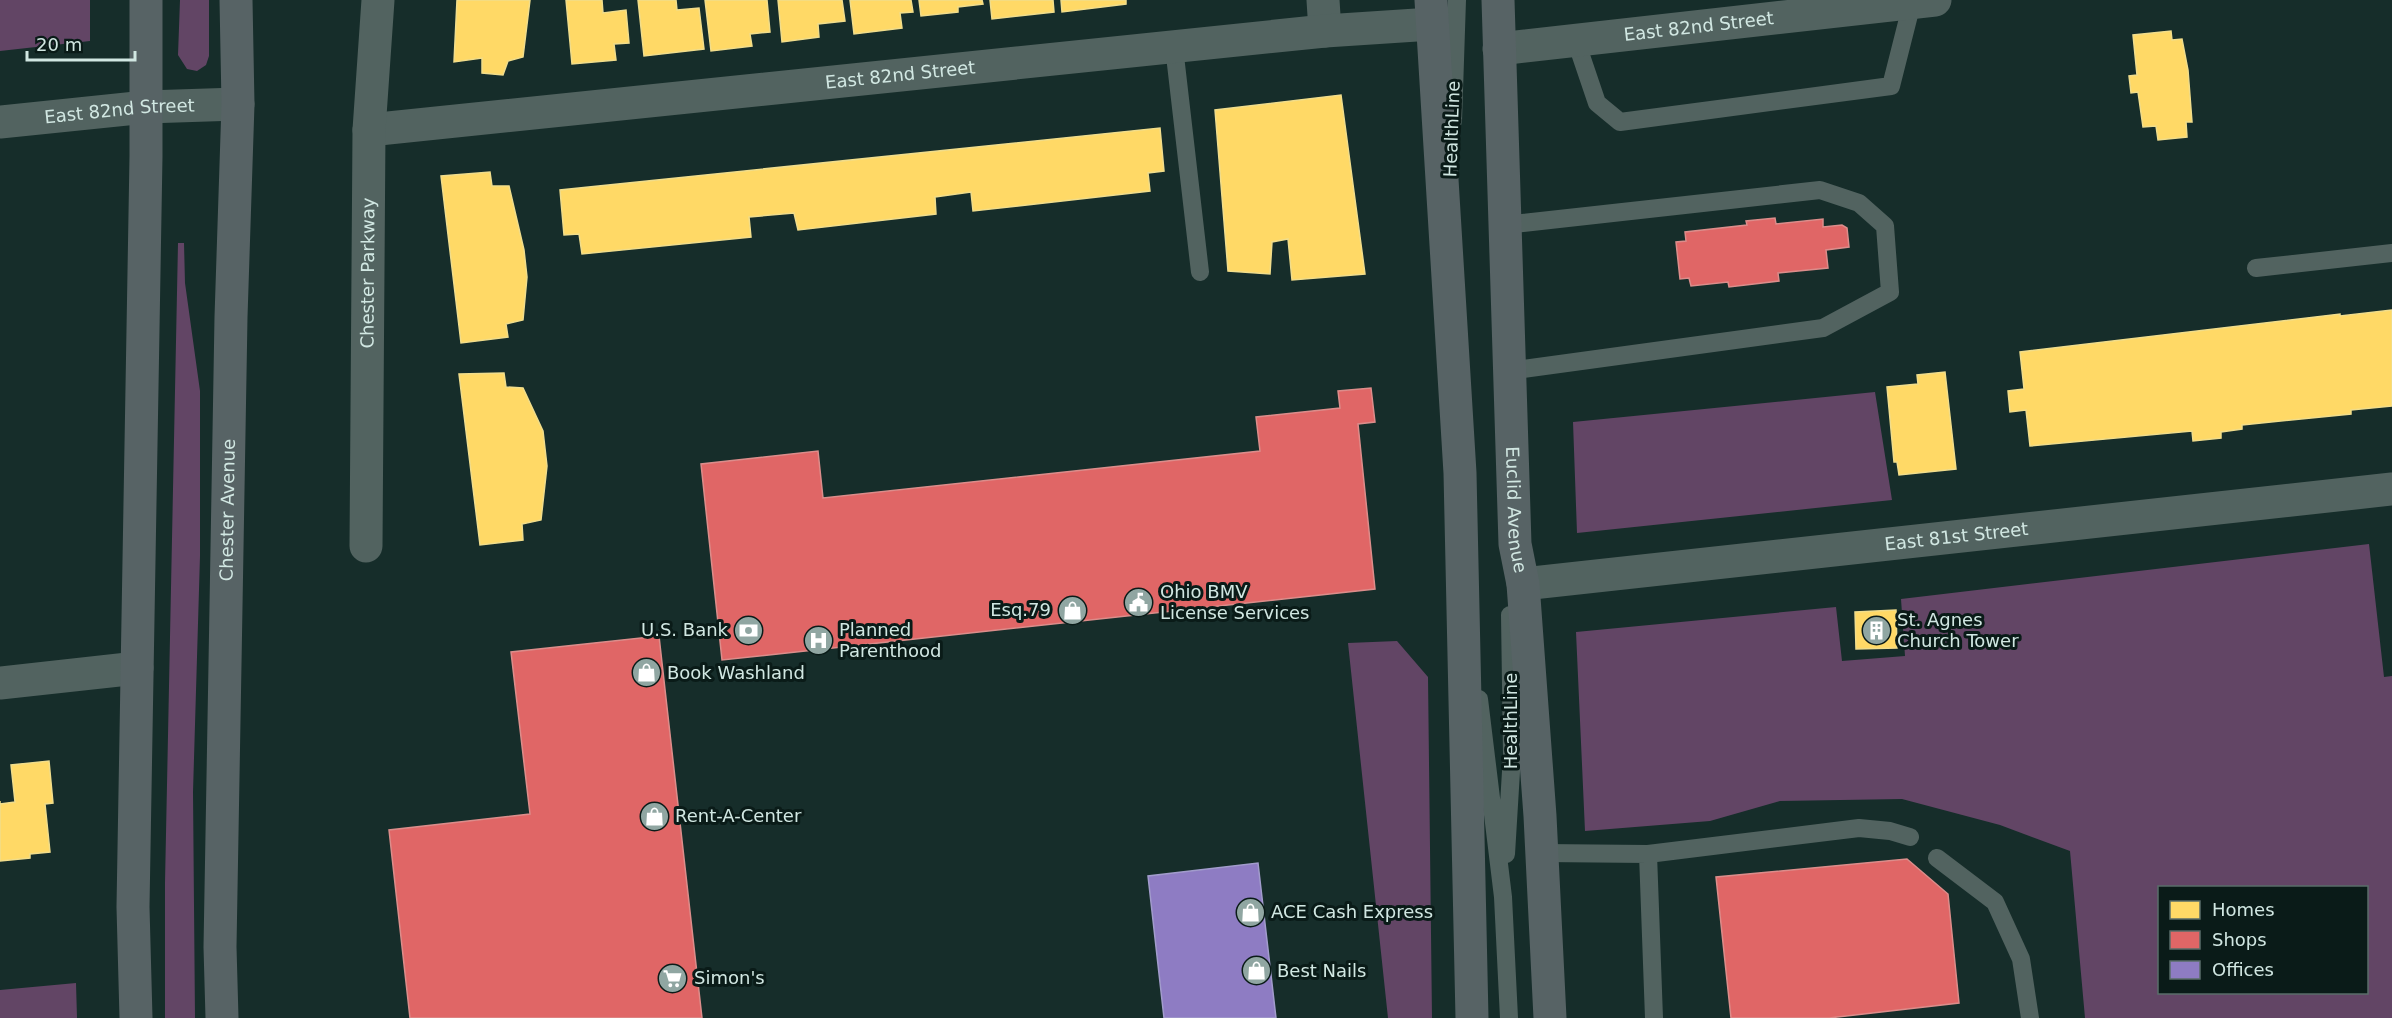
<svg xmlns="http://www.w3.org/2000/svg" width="2392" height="1018" font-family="'DejaVu Sans',sans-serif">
<rect width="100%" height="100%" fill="#162d2a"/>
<path fill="#624565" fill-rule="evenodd" d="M0,0H90V41L0,51Z
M180,0H209V56L206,65L197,71L187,69L178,55Z
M178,243H184L185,283L200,391V556L193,792L195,1018H165V883Z
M1875,392L1892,500L1577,533L1573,422Z
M2369,544L2384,677L2392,676V1018H2085L2070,851L2000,825L1902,799L1780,801L1710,821L1585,831L1576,632L1836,607L1842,661L1905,656L1901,599ZM2160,888H2366V992H2160Z
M1397,641L1428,677L1432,1018H1388L1348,643Z
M76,983L77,1018H0V990Z"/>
<path fill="#ffd966" stroke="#f1dd8b" stroke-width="1.5" d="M457,0H530L523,57L508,61L503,75L482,73V58L454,62Z
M566,0H602L603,13L626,10L629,43L614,44L616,60L572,64Z
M638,0H676L677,10L699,8L704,49L644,56Z
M705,0H767L770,32L750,34L752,46L711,51Z
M778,0H842L845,21L818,24L819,37L782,42Z
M850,0H911L913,12L900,13L902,28L854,34Z
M919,0H982L983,4L958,7V12L921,16Z
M990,0H1053L1054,12L992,19Z
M1061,0H1126V4L1062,12Z
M2171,31L2172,40L2182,39L2188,70L2192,122H2186L2187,137L2158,140L2156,126L2143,127L2138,92L2131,93L2129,76L2137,75L2133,35Z
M1341,95L1365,274L1292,280L1288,239L1272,242L1270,274L1228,271L1215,110Z
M1160,128L1164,171L1148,173L1150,191L973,211L971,192L935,197L936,214L798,230L794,213L749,217L751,237L582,254L579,234L564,235L560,190Z
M490,172L492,186H509L524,250L527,277L523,320L506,324L508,337L461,343L441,176Z
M2392,310V406L2351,410V414L2242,425V429L2221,432V438L2193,441L2192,431L2030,446L2026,410L2010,412L2008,391L2024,389L2020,352L2340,314V316Z
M1945,372L1956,469L1899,475L1897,462H1894L1887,387L1918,384L1917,375Z
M504,373L506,387L523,388L543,431L547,466L541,520L522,524L523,540L480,545L459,374Z
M1896,610L1897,648L1856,649L1855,612Z
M49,761L53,803L45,804L50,852L30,854V858L0,861V801V804L15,802L11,765Z"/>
<path fill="#e06666" stroke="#dc8d8b" stroke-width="1.5" d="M1775,218L1776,224L1823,219V227L1842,225L1847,228L1849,247L1826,250L1828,268L1778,273L1779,281L1729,287L1728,282L1691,286L1689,278L1680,279L1676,242L1686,241L1685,232L1747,225L1746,221Z
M1371,388L1375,422L1358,424L1375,589L722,660L701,464L818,451L823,498L1260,451L1256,417L1340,408L1338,391Z
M659,636L702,1018H410L389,830L530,814L511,652Z
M1907,859L1948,894L1959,1003L1829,1018H1731L1716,877Z"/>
<path fill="#8e7cc3" stroke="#a29ccc" stroke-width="1.5" d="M1258,863L1276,1018H1164L1148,876Z"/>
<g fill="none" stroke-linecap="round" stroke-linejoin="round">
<path stroke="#526360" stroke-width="18" d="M1576,41L1597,103L1620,122L1891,86L1912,3
M1174,47L1200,272
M1453,121L1457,0
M1505,225L1820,190L1859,203L1885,226L1890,292L1823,328L1509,371
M2256,268L2392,253
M1479,699L1503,897L1509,1018
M1543,853L1648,854L1859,828L1890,831L1910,837
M1506,854L1512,755L1510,615
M1648,854L1654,1018
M1937,858L1995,902L2021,959L2030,1018"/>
<g stroke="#526360" stroke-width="33">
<path d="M1323,0L1325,31"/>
<path id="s1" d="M1499,49L1935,0"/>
<path id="s2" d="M0,122L146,107L238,104"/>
<path id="s3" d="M369,130L1325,31L1432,24"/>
<path id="s4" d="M366,546L369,130L378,0"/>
<path id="s5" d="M1523,584L2392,489"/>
<path d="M0,683L137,668"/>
</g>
<g stroke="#576365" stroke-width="33">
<path d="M1431,0L1460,473L1472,1018"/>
<path id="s6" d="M1498,0L1515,544L1523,584L1540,816L1550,1018"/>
<path d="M136,1018L133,907L146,156V0"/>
<path id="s7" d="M222,1018L220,947L225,664L231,317L238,104L236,0"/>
</g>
</g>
<defs>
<symbol id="civic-disc" viewBox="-11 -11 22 22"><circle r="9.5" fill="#90a6a2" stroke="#0a1b18"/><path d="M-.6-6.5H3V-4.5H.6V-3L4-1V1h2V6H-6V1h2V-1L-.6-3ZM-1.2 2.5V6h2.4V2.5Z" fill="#fff"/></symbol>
<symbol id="shop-disc" viewBox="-11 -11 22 22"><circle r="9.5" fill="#90a6a2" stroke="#0a1b18"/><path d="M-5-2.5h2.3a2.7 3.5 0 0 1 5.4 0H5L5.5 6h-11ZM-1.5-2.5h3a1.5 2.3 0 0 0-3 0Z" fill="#fff"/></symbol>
<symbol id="bank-disc" viewBox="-11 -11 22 22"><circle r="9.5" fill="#90a6a2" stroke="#0a1b18"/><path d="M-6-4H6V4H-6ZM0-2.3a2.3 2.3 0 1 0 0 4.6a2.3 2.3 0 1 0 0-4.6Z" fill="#fff"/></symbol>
<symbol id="building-disc" viewBox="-11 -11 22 22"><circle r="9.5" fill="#90a6a2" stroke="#0a1b18"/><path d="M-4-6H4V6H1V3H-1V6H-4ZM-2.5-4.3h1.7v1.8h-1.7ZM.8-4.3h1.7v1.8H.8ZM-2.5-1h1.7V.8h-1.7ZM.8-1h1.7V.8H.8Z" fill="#fff"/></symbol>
<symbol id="hospital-disc" viewBox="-11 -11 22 22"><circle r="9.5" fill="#90a6a2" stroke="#0a1b18"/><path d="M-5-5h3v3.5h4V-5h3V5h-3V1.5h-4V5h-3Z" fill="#fff"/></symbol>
<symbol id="supermarket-disc" viewBox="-11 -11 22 22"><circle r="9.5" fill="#90a6a2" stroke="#0a1b18"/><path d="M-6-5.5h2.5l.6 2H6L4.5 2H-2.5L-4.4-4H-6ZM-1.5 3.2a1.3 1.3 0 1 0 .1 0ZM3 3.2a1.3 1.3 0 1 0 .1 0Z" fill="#fff"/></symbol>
</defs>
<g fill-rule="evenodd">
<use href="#civic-disc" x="1122" y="586" width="33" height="33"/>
<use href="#shop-disc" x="1056" y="594" width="33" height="33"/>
<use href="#bank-disc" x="732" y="614" width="33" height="33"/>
<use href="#building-disc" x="1860" y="614" width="33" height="33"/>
<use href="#hospital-disc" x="802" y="624" width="33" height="33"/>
<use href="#shop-disc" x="630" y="656" width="33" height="33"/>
<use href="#shop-disc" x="638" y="800" width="33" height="33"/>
<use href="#shop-disc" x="1234" y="896" width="33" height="33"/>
<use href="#shop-disc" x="1240" y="954" width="33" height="33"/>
<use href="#supermarket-disc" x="656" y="962" width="33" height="33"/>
</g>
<g text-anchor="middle" stroke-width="6" stroke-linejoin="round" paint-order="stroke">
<g font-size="18" fill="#d1e7e2" stroke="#0a1b18">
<text dy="6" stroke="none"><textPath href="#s1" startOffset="201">East 82nd Street</textPath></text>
<text dy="6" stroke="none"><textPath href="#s3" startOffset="534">East 82nd Street</textPath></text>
<text dy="6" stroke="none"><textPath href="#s2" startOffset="120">East 82nd Street</textPath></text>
<text transform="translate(1452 129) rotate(-88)" y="6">HealthLine</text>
<text dy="6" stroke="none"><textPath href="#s4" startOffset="273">Chester Parkway</textPath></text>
<text dy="6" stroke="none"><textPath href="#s7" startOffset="508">Chester Avenue</textPath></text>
<text dy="6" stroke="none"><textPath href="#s6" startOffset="510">Euclid Avenue</textPath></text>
<text dy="6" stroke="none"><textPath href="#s5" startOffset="436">East 81st Street</textPath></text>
<text transform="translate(1511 721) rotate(-90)" y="6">HealthLine</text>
</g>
<g font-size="18" fill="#d1e7e2" stroke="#0a1b18" text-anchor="start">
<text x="1160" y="598">Ohio BMV<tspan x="1160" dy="21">License Services</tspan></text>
<text x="1051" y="616" text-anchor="end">Esq.79</text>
<text x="1897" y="626">St. Agnes<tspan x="1897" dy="21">Church Tower</tspan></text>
<text x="728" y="636" text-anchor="end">U.S. Bank</text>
<text x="839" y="636">Planned<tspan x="839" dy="21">Parenthood</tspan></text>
<text x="667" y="679">Book Washland</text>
<text x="675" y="822">Rent-A-Center</text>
<text x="1271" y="918">ACE Cash Express</text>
<text x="1277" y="977">Best Nails</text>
<text x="694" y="984">Simon's</text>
</g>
</g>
<rect x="2158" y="886" width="210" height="108" fill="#0a1b18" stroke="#5a6d69" stroke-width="1.5"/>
<rect x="2170" y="901" width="30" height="18" fill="#ffd966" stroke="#5a6d69" stroke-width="1.5"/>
<text x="2212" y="916" font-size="18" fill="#d1e7e2">Homes</text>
<rect x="2170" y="931" width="30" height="18" fill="#e06666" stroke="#5a6d69" stroke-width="1.5"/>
<text x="2212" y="946" font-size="18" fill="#d1e7e2">Shops</text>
<rect x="2170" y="961" width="30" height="18" fill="#8e7cc3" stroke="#5a6d69" stroke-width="1.5"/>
<text x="2212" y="976" font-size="18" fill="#d1e7e2">Offices</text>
<path d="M27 51v9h108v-9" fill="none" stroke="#d1e7e2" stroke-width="3"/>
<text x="36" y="51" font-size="18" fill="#d1e7e2" stroke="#0a1b18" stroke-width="4.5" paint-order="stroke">20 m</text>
</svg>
